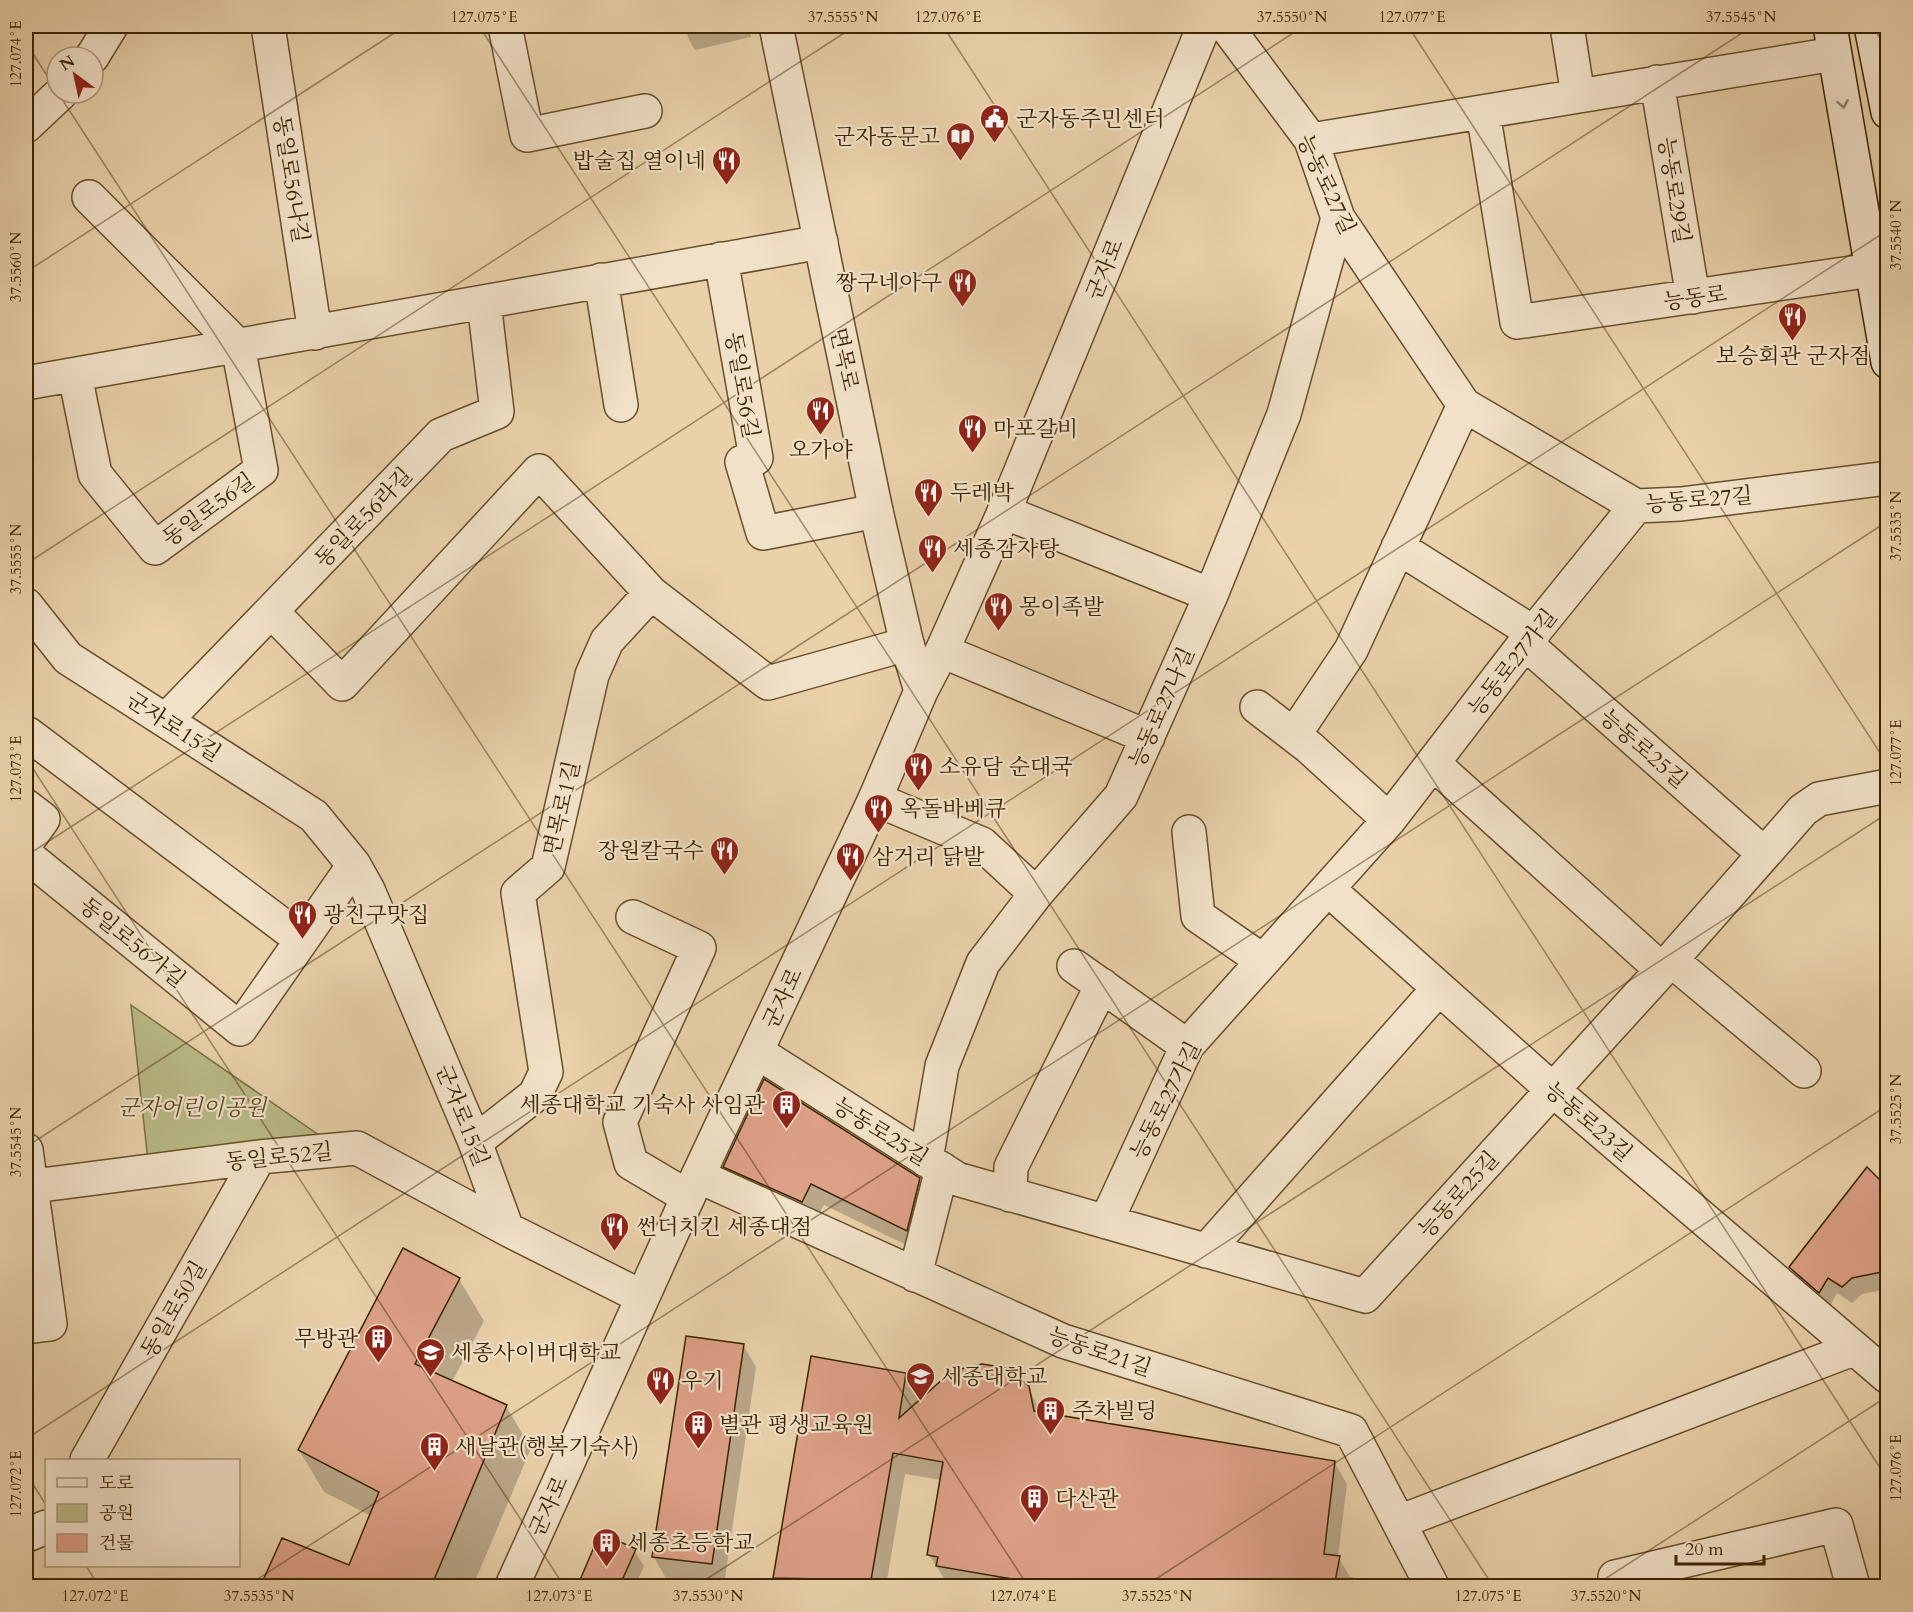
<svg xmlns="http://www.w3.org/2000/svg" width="1913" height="1612" font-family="Cardo,'Noto Serif KR',serif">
<rect width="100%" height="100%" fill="#e9d1aa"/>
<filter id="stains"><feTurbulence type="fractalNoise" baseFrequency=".00333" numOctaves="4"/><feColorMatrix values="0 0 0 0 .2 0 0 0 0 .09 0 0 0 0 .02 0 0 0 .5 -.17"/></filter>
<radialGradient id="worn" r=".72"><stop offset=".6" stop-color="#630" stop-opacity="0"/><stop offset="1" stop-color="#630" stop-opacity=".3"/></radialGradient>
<path fill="#b9ba86" stroke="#7a6f43" stroke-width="1.5" d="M131,1005L329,1142L148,1161Z"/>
<path fill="#0003" d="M685,26H749L751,37L695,50L689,40Z
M725,1167L919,1179L932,1201L919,1251L824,1205L814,1223L737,1188Z
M1867,1169L1888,1189V1289L1862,1294L1852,1303L1837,1293L1829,1308L1800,1284L1791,1267Z
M459,1279L484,1321L452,1382L506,1406L531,1448L473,1586H261L350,1567L371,1516L324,1492L299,1450Z
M743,1345L756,1367L724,1585L666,1578L653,1556Z
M812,1357L905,1374L918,1396L916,1404L1028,1387L1041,1414L1334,1462L1347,1484L1338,1557L1350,1577H1353L1358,1586H949L929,1555L941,1480L905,1474L886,1586H779L774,1578Z
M634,1550L644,1566L635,1586H579Z"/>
<path fill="#dda088" stroke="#3b2400" stroke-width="1.5" d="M764,1079L920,1178L907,1231L811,1184L802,1202L723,1167Z
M1867,1167L1887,1187V1271L1852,1278L1842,1287L1828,1278L1819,1293L1789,1267Z
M403,1248L460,1278L415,1364L507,1405L431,1587H260L282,1538L349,1565L379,1492L298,1450Z
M686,1336L744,1344L712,1564L652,1557Z
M811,1356L906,1373L899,1418L952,1371L982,1364L1007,1368L1029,1386L1034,1411L1335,1461L1324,1554L1340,1556L1334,1587H1060L936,1566L938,1557L927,1555L943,1462L893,1453L871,1580L773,1578Z
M600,1533L636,1549L619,1587H577Z"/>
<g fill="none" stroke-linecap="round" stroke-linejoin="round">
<defs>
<path id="minor" d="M268,26L315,333
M505,26L527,135L645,111
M1226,26L1311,140L1338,218L1464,405L1636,506L1681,504L1888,478
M1567,26L1578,96
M92,57L111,26
M1657,82L1693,297
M1483,112L1517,322L1872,270
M26,126L61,93
M1311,140L1834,54
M721,259L756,458L742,462L763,533L876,511
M601,280L621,405
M75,375L95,474L155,548L261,470L238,346L89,197
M26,383L821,242
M1004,512L1211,595
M1398,547L1534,633
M26,605L68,658L314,816L354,865L368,890L475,1142L507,1229L642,1297
M272,612L342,684L539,471L651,593L768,683L907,644
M1525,643L1763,853
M942,651L1148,737
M1257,707L1309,747L1389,820
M166,720L441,435L497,412L484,302
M1294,735L1351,650L1464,405
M26,737L28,734L302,940
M1434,764L1662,970
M875,799L982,844L1036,894
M26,806L43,819L26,843
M1189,832L1198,916L1263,961
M26,855L240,1029L354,865
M1328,889L1553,1090L1888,1377
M633,917L699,948L620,1122L631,1163L688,1197
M1671,960L1804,1071
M1074,966L1187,1046
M757,1052L957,1179L1365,1296L1671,960L1803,810L1819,799L1888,786
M475,1142L535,1095L546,1072L518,893L548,867L592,675L607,641L651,593
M26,1150L50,1324L26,1327
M926,1160L942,1066L983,963L1036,894L1121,796L1211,595L1284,414L1338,218
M698,1176L1063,1341L1351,1431L1432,1586
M26,1187L259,1157L357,1148L507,1229
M1010,1195L1011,1167L1102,985
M1106,1222L1187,1046L1389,820L1525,643L1636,506
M1206,1251L1439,988
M915,1275L942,1169
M87,1460L259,1157
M1399,1522L1853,1349
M26,1534H30L46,1527
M1618,1586L1615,1577L1836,1525L1853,1586"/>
<path id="tertiary" d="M776,26L876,511L907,644L921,691
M512,1586L688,1197L875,799L921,691L942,651L1004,512L1204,26"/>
<path id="secondary" d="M1830,26L1888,362
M1871,26L1888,112"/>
</defs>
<use href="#minor" stroke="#664f2a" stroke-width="36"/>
<use href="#tertiary" stroke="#664f2a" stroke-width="36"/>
<use href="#secondary" stroke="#3b2400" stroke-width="36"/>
<use href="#minor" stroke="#f1e1c8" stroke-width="33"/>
<use href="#tertiary" stroke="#f1e1c8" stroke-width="33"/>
<use href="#secondary" stroke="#f1e1c8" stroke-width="33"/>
</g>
<defs><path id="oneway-chevron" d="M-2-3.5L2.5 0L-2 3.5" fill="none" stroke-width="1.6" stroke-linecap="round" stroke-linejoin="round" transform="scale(1.5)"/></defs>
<use stroke="#968264" href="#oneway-chevron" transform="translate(1843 104) rotate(80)"/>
<path fill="none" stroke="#3b2400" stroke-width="1.5" stroke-opacity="0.45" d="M479,26L1493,1586M943,26L1888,1480M1408,26L1888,765M1872,26L1888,50M26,43L57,91M58,93L1028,1586M26,272L405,26M26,564L855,26M26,758L564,1586M26,856L1304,26M26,1147L1753,26M26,1439L1888,230M26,1473L46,1505M86,1566L99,1586M247,1586L1888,521M696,1586L1888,813M1145,1586L1888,1105M1594,1586L1888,1396"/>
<defs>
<symbol id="civic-pin" viewBox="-11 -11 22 30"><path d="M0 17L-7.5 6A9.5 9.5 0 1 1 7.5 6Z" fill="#8f2418" stroke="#f1e1c8"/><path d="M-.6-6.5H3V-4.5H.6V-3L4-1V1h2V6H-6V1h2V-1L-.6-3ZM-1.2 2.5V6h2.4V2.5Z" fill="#fff"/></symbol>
<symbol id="library-pin" viewBox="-11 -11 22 30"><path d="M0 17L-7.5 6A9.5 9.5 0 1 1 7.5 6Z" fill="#8f2418" stroke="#f1e1c8"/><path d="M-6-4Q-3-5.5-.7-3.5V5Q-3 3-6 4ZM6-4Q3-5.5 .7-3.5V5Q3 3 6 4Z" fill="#fff"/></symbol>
<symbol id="restaurant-pin" viewBox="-11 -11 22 30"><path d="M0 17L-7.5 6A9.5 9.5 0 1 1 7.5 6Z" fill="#8f2418" stroke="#f1e1c8"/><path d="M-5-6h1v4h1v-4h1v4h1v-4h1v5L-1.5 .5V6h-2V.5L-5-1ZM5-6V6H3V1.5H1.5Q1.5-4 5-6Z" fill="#fff"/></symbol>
<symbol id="building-pin" viewBox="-11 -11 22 30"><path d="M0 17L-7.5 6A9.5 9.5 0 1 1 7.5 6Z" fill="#8f2418" stroke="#f1e1c8"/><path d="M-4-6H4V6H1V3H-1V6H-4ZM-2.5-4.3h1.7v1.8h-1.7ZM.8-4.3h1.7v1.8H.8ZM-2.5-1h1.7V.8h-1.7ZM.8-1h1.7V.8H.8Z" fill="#fff"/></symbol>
<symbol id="university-pin" viewBox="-11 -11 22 30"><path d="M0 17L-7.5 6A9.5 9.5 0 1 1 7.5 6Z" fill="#8f2418" stroke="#f1e1c8"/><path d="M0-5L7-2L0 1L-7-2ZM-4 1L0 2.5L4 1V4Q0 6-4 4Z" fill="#fff"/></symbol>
</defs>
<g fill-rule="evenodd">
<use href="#civic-pin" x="978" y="102" width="33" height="45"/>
<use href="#library-pin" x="944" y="120" width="33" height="45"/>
<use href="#restaurant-pin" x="710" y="144" width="33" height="45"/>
<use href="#restaurant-pin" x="946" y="266" width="33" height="45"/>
<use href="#restaurant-pin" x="1776" y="300" width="33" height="45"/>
<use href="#restaurant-pin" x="804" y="394" width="33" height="45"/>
<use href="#restaurant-pin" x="956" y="412" width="33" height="45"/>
<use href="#restaurant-pin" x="912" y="476" width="33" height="45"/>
<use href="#restaurant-pin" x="916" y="532" width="33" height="45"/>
<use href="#restaurant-pin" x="982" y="590" width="33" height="45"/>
<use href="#restaurant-pin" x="902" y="750" width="33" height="45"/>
<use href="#restaurant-pin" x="862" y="792" width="33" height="45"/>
<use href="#restaurant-pin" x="708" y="834" width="33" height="45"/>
<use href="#restaurant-pin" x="834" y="840" width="33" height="45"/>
<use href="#restaurant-pin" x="286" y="898" width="33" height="45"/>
<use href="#building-pin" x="770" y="1088" width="33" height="45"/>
<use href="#restaurant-pin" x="598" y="1210" width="33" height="45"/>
<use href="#building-pin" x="362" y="1322" width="33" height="45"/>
<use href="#university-pin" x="414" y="1336" width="33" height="45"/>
<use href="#university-pin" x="904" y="1360" width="33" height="45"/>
<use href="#restaurant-pin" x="644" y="1364" width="33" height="45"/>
<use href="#building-pin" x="1034" y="1394" width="33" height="45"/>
<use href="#building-pin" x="682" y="1408" width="33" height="45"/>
<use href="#building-pin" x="418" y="1430" width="33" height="45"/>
<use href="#building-pin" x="1018" y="1482" width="33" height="45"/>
<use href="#building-pin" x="590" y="1526" width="33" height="45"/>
</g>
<g text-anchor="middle" stroke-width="4.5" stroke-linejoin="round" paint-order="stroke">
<g font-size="22" fill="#3b2400" stroke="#f1e1c8" text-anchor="start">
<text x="1016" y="126">군자동주민센터</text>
<text x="940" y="144" text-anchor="end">군자동문고</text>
<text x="706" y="168" text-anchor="end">밥술집 열이네</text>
<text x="942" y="290" text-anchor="end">짱구네아구</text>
<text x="1793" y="363" text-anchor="middle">보승회관 군자점</text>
<text x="993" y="436">마포갈비</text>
<text x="821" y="457" text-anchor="middle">오가야</text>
<text x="950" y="500">두레박</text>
<text x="953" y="556">세종감자탕</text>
<text x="1019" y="614">몽이족발</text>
<text x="939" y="774">소유담 순대국</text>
<text x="900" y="816">옥돌바베큐</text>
<text x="704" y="858" text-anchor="end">장원칼국수</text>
<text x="872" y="864">삼거리 닭발</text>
<text x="323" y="922">광진구맛집</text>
<text x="765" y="1112" text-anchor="end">세종대학교 기숙사 사임관</text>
<text x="636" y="1234">썬더치킨 세종대점</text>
<text x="358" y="1346" text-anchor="end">무방관</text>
<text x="451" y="1360">세종사이버대학교</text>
<text x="941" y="1384">세종대학교</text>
<text x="681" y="1388">우기</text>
<text x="1072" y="1418">주차빌딩</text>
<text x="719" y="1432">별관 평생교육원</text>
<text x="455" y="1454">새날관(행복기숙사)</text>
<text x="1055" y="1506">다산관</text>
<text x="627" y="1550">세종초등학교</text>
</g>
<g font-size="22" fill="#3b2400" stroke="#f1e1c8">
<text transform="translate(292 179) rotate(81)" y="8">동일로56나길</text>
<text transform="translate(1327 184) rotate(65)" y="8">능동로27길</text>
<text transform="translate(1675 190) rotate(81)" y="8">능동로29길</text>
<text transform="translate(1104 269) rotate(-68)" y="8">군자로</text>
<text transform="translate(1695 297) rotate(-8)" y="8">능동로</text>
<text transform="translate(845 359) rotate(78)" y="8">면목로</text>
<text transform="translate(743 385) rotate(80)" y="8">동일로56길</text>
<text transform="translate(1699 499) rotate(-5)" y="8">능동로27길</text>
<text transform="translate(208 509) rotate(-36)" y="8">동일로56길</text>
<text transform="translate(363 517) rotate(-46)" y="8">동일로56라길</text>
<text transform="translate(1512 662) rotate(-52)" y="8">능동로27가길</text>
<text transform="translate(1161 707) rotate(-66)" y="8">능동로27나길</text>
<text transform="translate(174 726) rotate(33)" y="8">군자로15길</text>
<text transform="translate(1644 748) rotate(41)" y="8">능동로25길</text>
<text transform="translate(561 808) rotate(-77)" y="8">면목로1길</text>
<text transform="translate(133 942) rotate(39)" y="8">동일로56가길</text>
<text transform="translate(782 998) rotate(-65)" y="8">군자로</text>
<text transform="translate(1165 1100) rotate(-63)" y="8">능동로27가길</text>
<text transform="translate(463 1115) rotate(68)" y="8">군자로15길</text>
<text transform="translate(1589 1121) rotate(41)" y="8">능동로23길</text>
<text transform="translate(881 1131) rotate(32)" y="8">능동로25길</text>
<text transform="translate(279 1156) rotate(-6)" y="8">동일로52길</text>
<text transform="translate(1458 1194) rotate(-48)" y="8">능동로25길</text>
<text transform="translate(173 1309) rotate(-60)" y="8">동일로50길</text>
<text transform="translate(1100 1351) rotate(19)" y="8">능동로21길</text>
<text transform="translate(548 1506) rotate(-66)" y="8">군자로</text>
</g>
<g font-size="22" font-style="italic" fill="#5a4a22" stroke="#f1e1c8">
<text x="192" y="1115">군자어린이공원</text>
</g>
</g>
<rect width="1913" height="1612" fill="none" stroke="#e9d1aa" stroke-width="66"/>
<rect x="45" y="1459" width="195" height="108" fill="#f1e1c8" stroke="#a89578" stroke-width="1.5"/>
<rect x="57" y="1478" width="30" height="9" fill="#f1e1c8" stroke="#a89578" stroke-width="1.5"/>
<text x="99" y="1489" font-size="18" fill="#3b2400">도로</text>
<rect x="57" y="1504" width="30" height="18" fill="#b9ba86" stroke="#a89578" stroke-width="1.5"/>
<text x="99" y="1519" font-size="18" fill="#3b2400">공원</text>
<rect x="57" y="1534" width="30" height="18" fill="#dda088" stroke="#a89578" stroke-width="1.5"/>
<text x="99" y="1549" font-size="18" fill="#3b2400">건물</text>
<g transform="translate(75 75) rotate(327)"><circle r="28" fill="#f1e1c8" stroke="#a89578" stroke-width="1.5"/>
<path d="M0-4.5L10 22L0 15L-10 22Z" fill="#8f2418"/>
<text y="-9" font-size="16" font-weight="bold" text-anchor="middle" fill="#3b2400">N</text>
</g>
<path d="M1676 1555v9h88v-9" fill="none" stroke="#3b2400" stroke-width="3"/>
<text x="1685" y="1555" font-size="18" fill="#3b2400" stroke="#f1e1c8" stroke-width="4.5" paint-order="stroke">20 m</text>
<rect x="33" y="33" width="1847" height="1546" fill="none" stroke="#3b2400" stroke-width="2"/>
<g font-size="15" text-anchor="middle" fill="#3b2400">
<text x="484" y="22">127.075°E</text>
<text x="843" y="22">37.5555°N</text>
<text x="948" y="22">127.076°E</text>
<text x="1292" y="22">37.5550°N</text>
<text x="1412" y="22">127.077°E</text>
<text x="1741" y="22">37.5545°N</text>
<text transform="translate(16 54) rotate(-90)" y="5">127.074°E</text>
<text transform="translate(1896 235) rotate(-90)" y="5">37.5540°N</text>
<text transform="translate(16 267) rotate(-90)" y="5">37.5560°N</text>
<text transform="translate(1896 526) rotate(-90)" y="5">37.5535°N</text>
<text transform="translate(16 559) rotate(-90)" y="5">37.5555°N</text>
<text transform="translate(1896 753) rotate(-90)" y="5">127.077°E</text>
<text transform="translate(16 769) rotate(-90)" y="5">127.073°E</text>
<text transform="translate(1896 1109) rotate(-90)" y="5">37.5525°N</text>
<text transform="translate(16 1142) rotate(-90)" y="5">37.5545°N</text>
<text transform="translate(1896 1468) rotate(-90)" y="5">127.076°E</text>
<text transform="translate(16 1484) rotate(-90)" y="5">127.072°E</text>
<text x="95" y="1601">127.072°E</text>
<text x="259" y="1601">37.5535°N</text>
<text x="559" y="1601">127.073°E</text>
<text x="708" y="1601">37.5530°N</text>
<text x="1023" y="1601">127.074°E</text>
<text x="1157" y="1601">37.5525°N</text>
<text x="1488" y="1601">127.075°E</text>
<text x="1606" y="1601">37.5520°N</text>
</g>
<rect width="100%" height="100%" filter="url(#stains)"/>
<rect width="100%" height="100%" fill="url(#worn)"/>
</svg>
